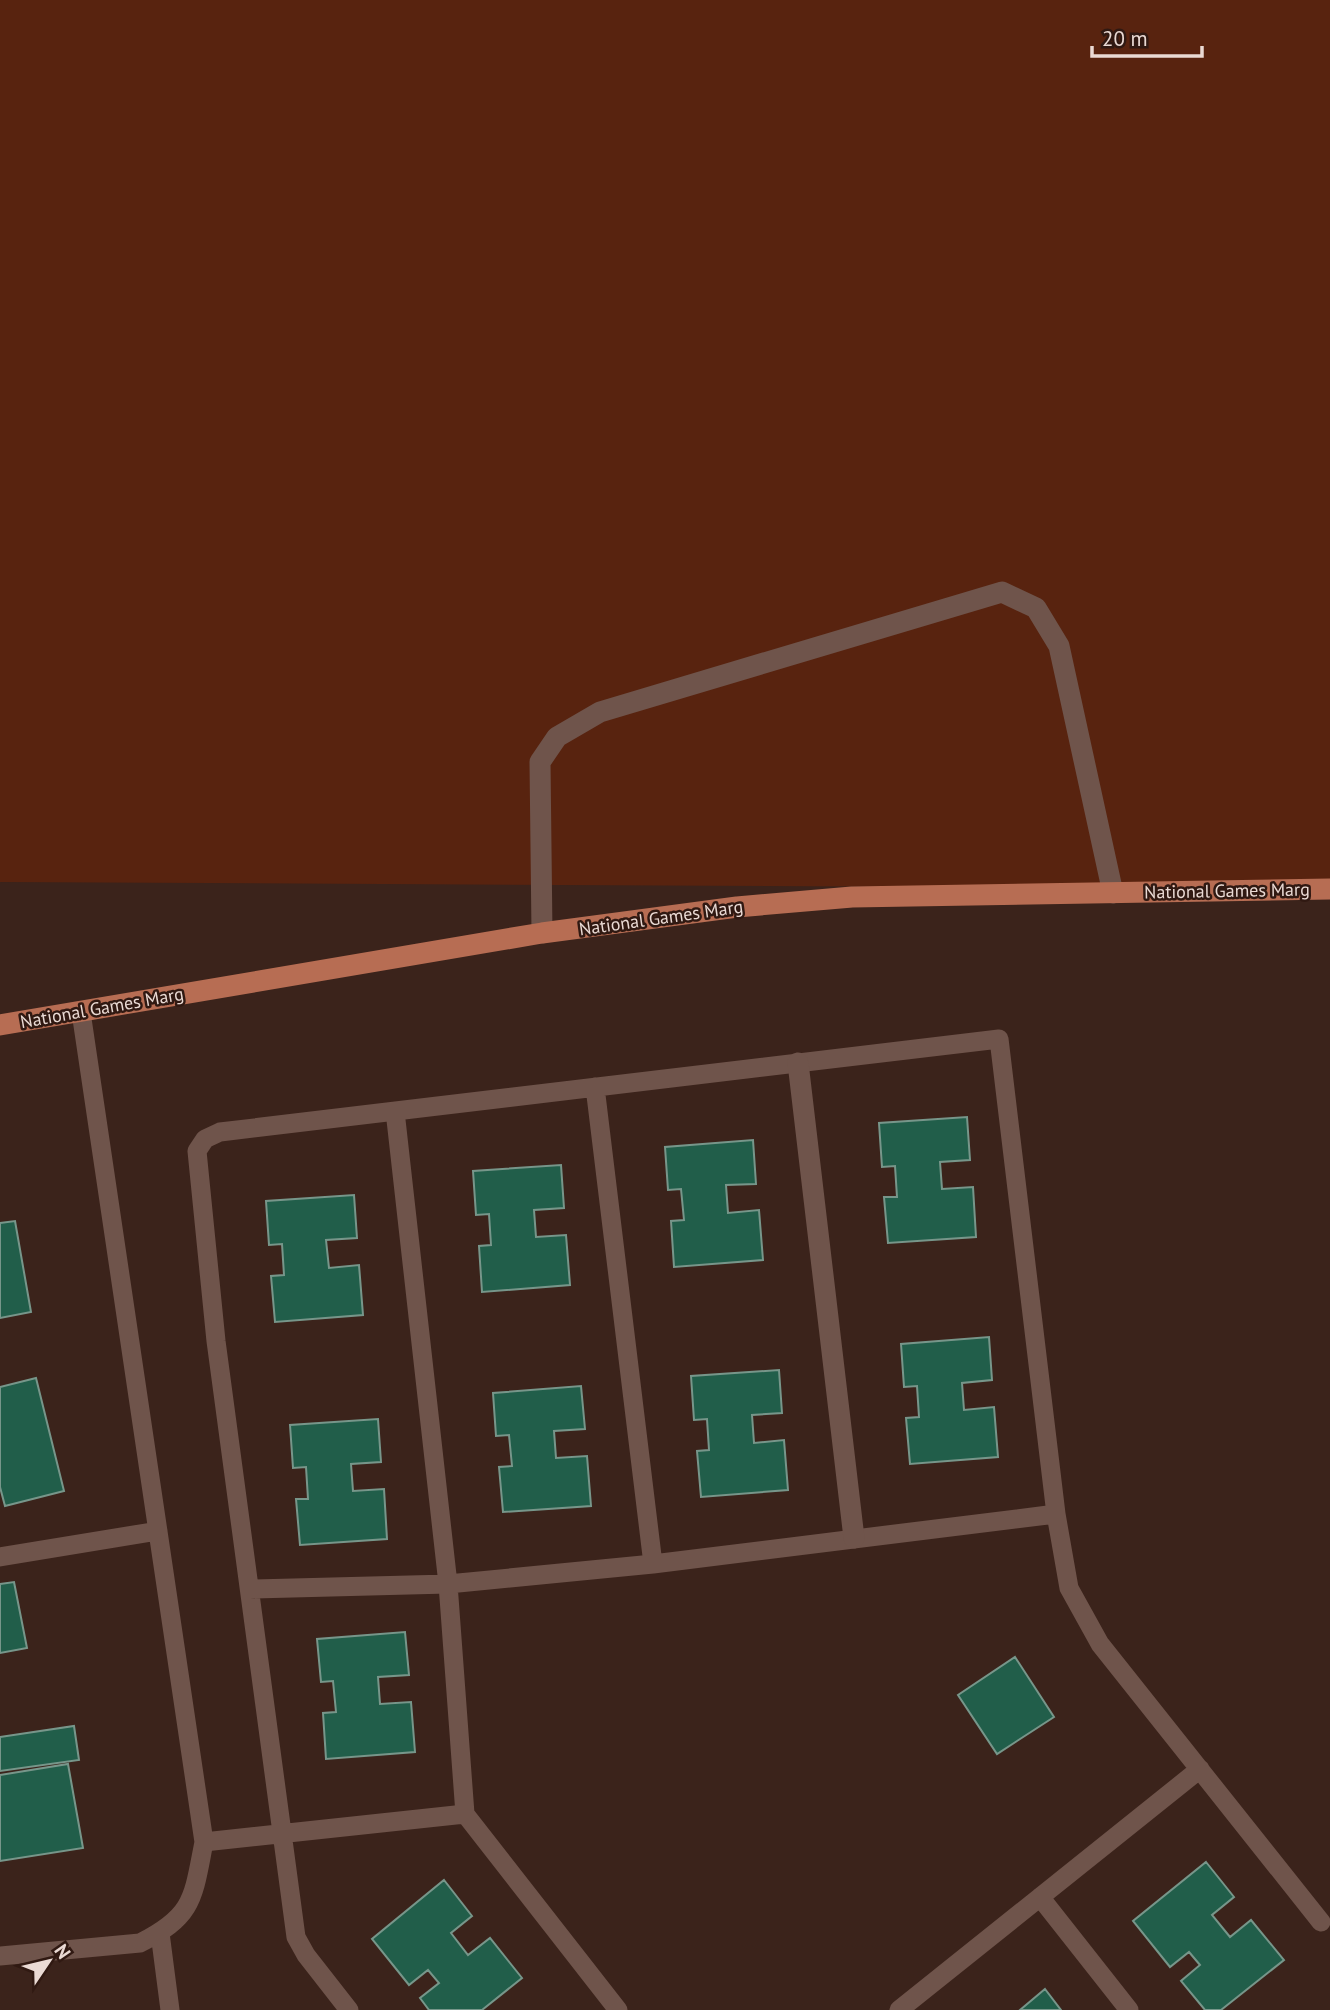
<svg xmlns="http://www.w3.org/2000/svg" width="1330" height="2010" font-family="'PT Sans',sans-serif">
<rect width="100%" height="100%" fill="#3b231b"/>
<path fill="#58230f" d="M0,0H1330V889L0,882Z"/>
<path fill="#215e4a" stroke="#77968a" stroke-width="2" d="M967,1117L970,1160L940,1162L942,1189L973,1187L976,1237L888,1243L884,1197H897L895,1166L882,1167L879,1123Z
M753,1140L756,1184L726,1185L728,1213L759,1210L763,1260L674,1267L671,1221L684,1220L681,1189L668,1190L665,1147Z
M561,1165L564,1208L534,1210L536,1237L566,1235L570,1285L482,1292L479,1246L491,1245L489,1214L476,1215L473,1171Z
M354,1195L357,1238L326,1240L329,1268L359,1265L363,1315L275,1322L271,1276L284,1275L282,1244L269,1245L266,1201Z
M15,1221L31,1312L0,1318V1223Z
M989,1337L992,1380L962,1383L964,1410L994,1407L998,1457L910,1464L906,1418L919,1417L917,1386L904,1387L901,1344Z
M779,1370L782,1413L752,1415L754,1443L784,1440L788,1490L701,1497L697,1451L709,1450L707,1419L694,1420L691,1376Z
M36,1378L64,1491L5,1506L0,1487V1387Z
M581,1386L585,1429L554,1431L556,1458L587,1456L591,1506L503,1512L499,1467L512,1466L509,1435L496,1436L493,1393Z
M378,1419L381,1462L351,1464L353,1491L384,1489L387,1539L300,1545L296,1499H308L306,1467L293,1468L290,1425Z
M14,1582L27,1648L0,1653V1584Z
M405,1632L409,1675L378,1677L380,1704L411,1702L415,1752L326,1759L323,1713L336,1712L333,1681L321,1682L317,1639Z
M1015,1657L1054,1717L997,1754L958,1695Z
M74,1726L79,1760L0,1771V1737Z
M68,1764L83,1848L0,1861V1775Z
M1206,1862L1234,1897L1212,1915L1230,1937L1251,1920L1284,1960L1221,2010H1205L1181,1981L1200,1965L1189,1952L1170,1967L1133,1921Z
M444,1880L472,1916L451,1933L468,1955L490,1938L522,1978L482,2010H429L420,1998L439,1983L428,1970L409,1985L372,1939Z
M1045,1989L1061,2010H1020Z"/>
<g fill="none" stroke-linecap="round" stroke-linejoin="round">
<path stroke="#6f544b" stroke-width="19" d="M595,1087L653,1564
M395,1111L448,1584L465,1814L618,2010
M0,1557L158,1531
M250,1589L448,1584L653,1564L1056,1514
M204,1842L465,1814
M1040,1897L1129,2010
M160,1933L170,2010
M0,1956L140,1943C194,1916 193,1898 204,1842L81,1012
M349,2010L306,1955L296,1937L216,1341L197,1151L205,1139L220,1132L999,1039L1056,1514L1069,1588L1100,1644L1321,1922
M899,2010L1200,1769"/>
<path stroke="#6f544b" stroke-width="21" d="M542,933L540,762L557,737L600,712L1002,592L1036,608L1059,646L1113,893
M798,1063L854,1538"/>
<path stroke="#b76d53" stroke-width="21" d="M0,1025L542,933L737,907L852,897L1330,889"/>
</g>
<g text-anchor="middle" stroke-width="5" stroke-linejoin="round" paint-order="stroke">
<g font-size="18" fill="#eadad4" stroke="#301912">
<text transform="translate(1227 891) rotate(-1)" y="6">National Games Marg</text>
<text transform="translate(661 918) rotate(-8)" y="6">National Games Marg</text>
<text transform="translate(102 1008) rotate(-10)" y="6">National Games Marg</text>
</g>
</g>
<g transform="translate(49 1961) rotate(55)" stroke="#301912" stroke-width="5" paint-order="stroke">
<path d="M0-5L12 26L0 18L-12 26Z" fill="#eadad4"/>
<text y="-10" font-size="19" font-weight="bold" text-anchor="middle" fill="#eadad4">N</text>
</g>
<path d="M1092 46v10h110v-10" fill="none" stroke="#eadad4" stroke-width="3.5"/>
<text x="1102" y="46" font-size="21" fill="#eadad4" stroke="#301912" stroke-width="5" paint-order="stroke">20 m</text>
</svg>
